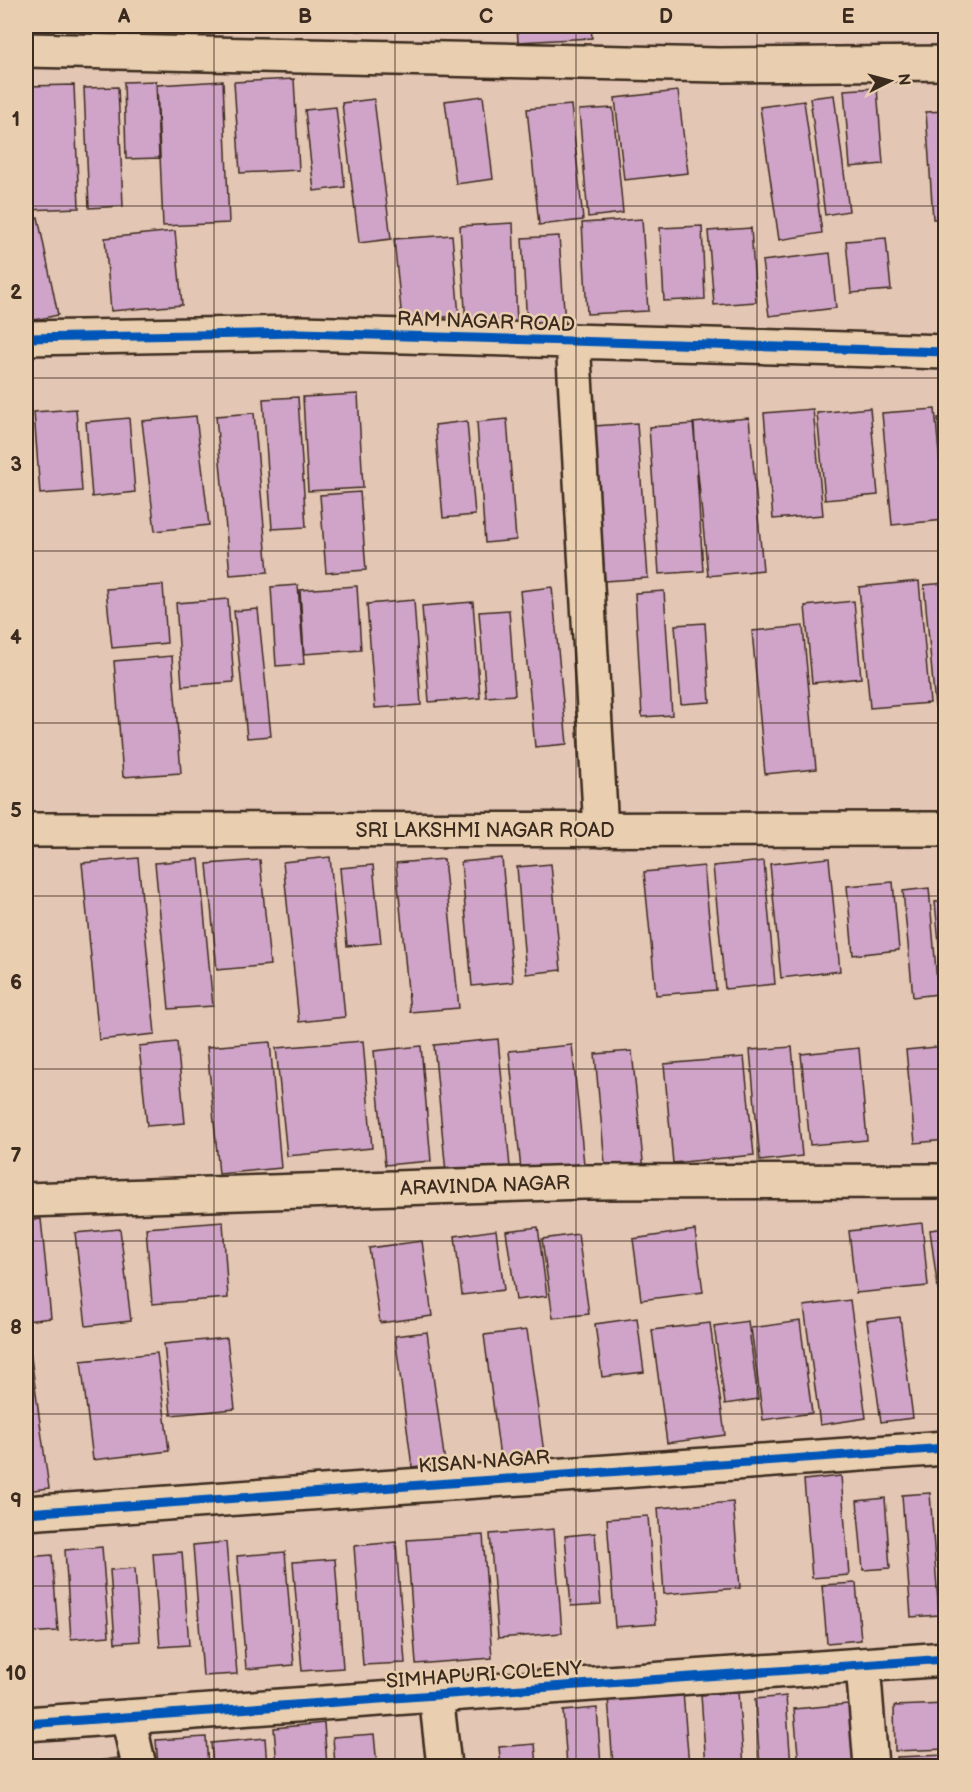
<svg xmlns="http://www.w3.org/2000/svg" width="971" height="1792" font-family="'Balsamiq Sans',sans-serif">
<rect width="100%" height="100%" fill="#e4c6b5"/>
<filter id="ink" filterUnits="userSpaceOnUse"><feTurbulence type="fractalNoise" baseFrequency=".0167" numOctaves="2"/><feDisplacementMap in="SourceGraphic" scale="12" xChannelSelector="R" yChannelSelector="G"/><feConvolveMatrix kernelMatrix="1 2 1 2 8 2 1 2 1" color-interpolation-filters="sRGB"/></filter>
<g filter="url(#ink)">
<path fill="#cfa4c8" stroke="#3b2a1e" stroke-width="1.5" d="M126,26H149L150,32L127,34Z
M356,26H427V27L357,31Z
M517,26H591L592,38L518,42Z
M294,79L299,170L240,173L234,82Z
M156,81L159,158L126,159L124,82Z
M223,81L229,223L163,226L157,85Z
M74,85L79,208L26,210V86Z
M118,87L123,206L89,208L84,88Z
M877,88L883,164L850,167L844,90Z
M678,91L688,173L624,180L615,98Z
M834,95L849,211L825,215L810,98Z
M483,96L493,179L456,184L445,101Z
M374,99L391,239L359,243L342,103Z
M804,101L822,233L779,240L760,107Z
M571,105L583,220L539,225L527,109Z
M336,107L345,187L314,191L305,110Z
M613,108L623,213L588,217L579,110Z
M946,111V219H933L926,112Z
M38,217L58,315L26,322V219Z
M642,219L648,311L587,314L582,223Z
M513,223L517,324L466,326L460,226Z
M702,226L705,299L664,301L660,228Z
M751,228L756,302L714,305L708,231Z
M175,231L182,305L111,311L105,238Z
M452,235L459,316L402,320L394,239Z
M559,236L565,324L527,326L522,238Z
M886,238L891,290L851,293L846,241Z
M830,253L836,308L769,316L762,261Z
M358,394L363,488L308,491L303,397Z
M298,397L306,527L272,529L263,399Z
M870,408L878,495L825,500L817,413Z
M76,409L82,491L40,494L34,412Z
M813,409L823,515L773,519L764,413Z
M935,409L945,520L892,525L882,413Z
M254,413L268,572L230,575L216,416Z
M196,416L209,525L155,531L142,421Z
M946,417V496L938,418Z
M129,418L135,492L92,497L86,422Z
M749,418L763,570L708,576L693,423Z
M507,419L516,540L485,543L477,422Z
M467,421L475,515L443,518L435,425Z
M637,423L648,578L605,581L594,426Z
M694,424L703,571L659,574L649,427Z
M360,492L366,570L326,573L320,495Z
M26,518L30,577L26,578Z
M919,581L930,703L870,708L859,587Z
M946,583V705L935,706L924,585Z
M163,585L167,643L112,648L106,589Z
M298,585L304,664L276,666L271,587Z
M357,586L361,650L304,654L300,590Z
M552,587L567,744L535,747L520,591Z
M664,591L672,715L642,717L635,593Z
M228,599L234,682L182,686L176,603Z
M414,600L421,705L375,708L367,604Z
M854,601L861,678L812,683L805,606Z
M473,602L480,698L429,702L422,606Z
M258,609L271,736L247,738L234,611Z
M509,610L515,695L486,697L479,612Z
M705,623L710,702L681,704L675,625Z
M803,626L816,769L765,774L752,631Z
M172,656L181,773L123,777L114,661Z
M330,857L345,1017L299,1022L283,862Z
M138,858L155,1034L99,1040L82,863Z
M502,858L513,982L472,986L461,862Z
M829,858L840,971L781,978L770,864Z
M199,859L213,1006L169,1009L155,863Z
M444,859L459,1008L410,1012L396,863Z
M260,860L270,965L217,970L207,864Z
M764,861L775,984L725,989L713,866Z
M551,864L561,970L526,974L517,867Z
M373,865L381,943L347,946L340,868Z
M704,866L716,990L656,995L644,872Z
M893,882L899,950L853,955L847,886Z
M929,888L938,994L913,997L903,891Z
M946,901V994H944L935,902Z
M498,1039L510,1167L446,1173L434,1045Z
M363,1041L372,1148L287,1156L276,1048Z
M26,1042H28L31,1076H26Z
M177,1042L185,1123L147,1126L139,1046Z
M270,1042L281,1168L219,1174L207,1047Z
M572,1045L584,1164L521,1170L509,1051Z
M421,1046L431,1161L385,1165L374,1051Z
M946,1046V1140L915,1143L906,1050Z
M792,1047L802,1156L760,1161L750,1050Z
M859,1048L867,1140L810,1145L801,1054Z
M632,1051L644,1171L606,1175L595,1054Z
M744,1057L754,1155L673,1163L664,1064Z
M41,1219L51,1318L26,1321V1221Z
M223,1222L228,1298L152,1304L146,1228Z
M922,1223L928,1286L856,1293L849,1231Z
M538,1227L547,1296L516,1300L506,1231Z
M946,1228V1289L938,1290L930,1230Z
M120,1229L131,1321L86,1326L75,1233Z
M496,1230L504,1290L462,1295L455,1236Z
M695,1230L703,1292L641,1300L633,1239Z
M578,1234L589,1314L553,1318L542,1239Z
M422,1241L432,1316L380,1323L369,1248Z
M850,1300L866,1418L820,1425L804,1306Z
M900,1317L913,1418L881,1422L867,1321Z
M637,1318L644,1372L602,1377L595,1324Z
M748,1321L758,1399L725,1404L714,1326Z
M800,1321L812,1413L763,1420L751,1328Z
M710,1323L725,1435L667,1443L652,1330Z
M527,1330L545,1460L501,1465L484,1335Z
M427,1332L445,1463L412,1467L395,1336Z
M227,1338L235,1409L171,1415L164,1344Z
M29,1343L49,1488L26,1491V1344Z
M157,1353L169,1451L93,1460L81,1361Z
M841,1476L849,1575L812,1578L804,1480Z
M930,1493L939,1615L911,1617L902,1495Z
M942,1494H946V1534Z
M885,1498L890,1568L863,1570L857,1501Z
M733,1502L740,1588L664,1594L658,1508Z
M648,1516L656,1624L615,1627L607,1519Z
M554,1529L562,1633L498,1638L490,1534Z
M595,1533L601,1604L571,1606L565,1536Z
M483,1535L492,1658L416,1664L407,1540Z
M226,1542L237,1674L203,1676L193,1545Z
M396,1542L405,1663L363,1665L354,1546Z
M102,1547L109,1636L71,1639L65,1550Z
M182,1552L189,1645L160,1647L153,1554Z
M285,1552L294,1665L246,1669L237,1556Z
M52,1555L58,1631L26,1633V1557Z
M335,1559L343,1668L302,1671L293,1562Z
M135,1568L140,1641L115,1643L110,1570Z
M856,1583L861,1640L827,1643L822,1585Z
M683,1692L689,1766H613L608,1697Z
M738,1692L744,1766H706L701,1695Z
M786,1696L791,1766H760L755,1699Z
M859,1703L864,1766H799L794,1709Z
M946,1704V1749L895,1751L894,1706Z
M597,1708L601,1766H567L563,1711Z
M324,1723L327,1766H277L274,1728Z
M374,1734L377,1766H335L333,1737Z
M206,1737L208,1766H158L156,1740Z
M265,1738L267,1766H213L211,1743Z
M535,1744L537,1766H501L499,1747Z
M946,1755V1766H898L897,1757Z
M124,1757L125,1766H66Z"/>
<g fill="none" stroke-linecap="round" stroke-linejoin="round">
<defs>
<path id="minor" d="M26,50L719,65L946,63
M26,338L301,333L946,352
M573,341L601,830
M26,830L946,829
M26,1200L583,1182L946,1181
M26,1513L946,1448
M863,1665L871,1766
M436,1695L444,1766
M128,1717L139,1766"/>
<path id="tertiary" d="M26,1724L946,1659"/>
</defs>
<use href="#minor" stroke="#3b2a1e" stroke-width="38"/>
<use href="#tertiary" stroke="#3b2a1e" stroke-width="38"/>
<use href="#minor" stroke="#e9cfb0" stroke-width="33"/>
<use href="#tertiary" stroke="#e9cfb0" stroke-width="33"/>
<defs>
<path id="cycleway" d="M26,338L301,333L946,352
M26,1513L946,1448
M26,1724L946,1659"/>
</defs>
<use href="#cycleway" stroke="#e9cfb0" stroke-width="13"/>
<use href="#cycleway" stroke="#0057b8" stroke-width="9"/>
</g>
</g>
<path fill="none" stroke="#3b2a1e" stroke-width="1.5" stroke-opacity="0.55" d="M214,26V1766M395,26V1766M576,26V1766M757,26V1766M26,206H946M26,378H946M26,551H946M26,723H946M26,896H946M26,1069H946M26,1241H946M26,1414H946M26,1586H946"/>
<g text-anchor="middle" stroke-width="5" stroke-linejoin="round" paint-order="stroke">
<g font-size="20" fill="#3b2a1e" stroke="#e9cfb0">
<text transform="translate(486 321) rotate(2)" y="7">RAM NAGAR ROAD</text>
<text x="485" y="837">SRI LAKSHMI NAGAR ROAD</text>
<text transform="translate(485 1185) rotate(-2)" y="7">ARAVINDA NAGAR</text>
<text transform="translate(484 1461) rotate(-4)" y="7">KISAN NAGAR</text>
<text transform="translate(484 1674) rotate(-4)" y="7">SIMHAPURI COLENY</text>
</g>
</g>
<rect width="971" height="1792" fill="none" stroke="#e9cfb0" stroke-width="66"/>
<g transform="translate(890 81) rotate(84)" stroke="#e9cfb0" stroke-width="4.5" paint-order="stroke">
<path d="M0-4.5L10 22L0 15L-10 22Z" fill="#3b2a1e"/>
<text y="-9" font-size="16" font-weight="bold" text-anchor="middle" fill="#3b2a1e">N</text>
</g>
<rect x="33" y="33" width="905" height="1726" fill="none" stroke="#3b2a1e" stroke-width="2"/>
<g font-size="20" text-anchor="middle" font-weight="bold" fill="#3b2a1e">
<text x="124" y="23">A</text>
<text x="305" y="23">B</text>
<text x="486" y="23">C</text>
<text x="666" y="23">D</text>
<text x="848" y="23">E</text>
<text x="16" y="126">1</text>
<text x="16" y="299">2</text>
<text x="16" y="471">3</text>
<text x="16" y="644">4</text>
<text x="16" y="817">5</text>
<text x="16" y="989">6</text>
<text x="16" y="1162">7</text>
<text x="16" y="1334">8</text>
<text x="16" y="1507">9</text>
<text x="16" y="1680">10</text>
</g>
</svg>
